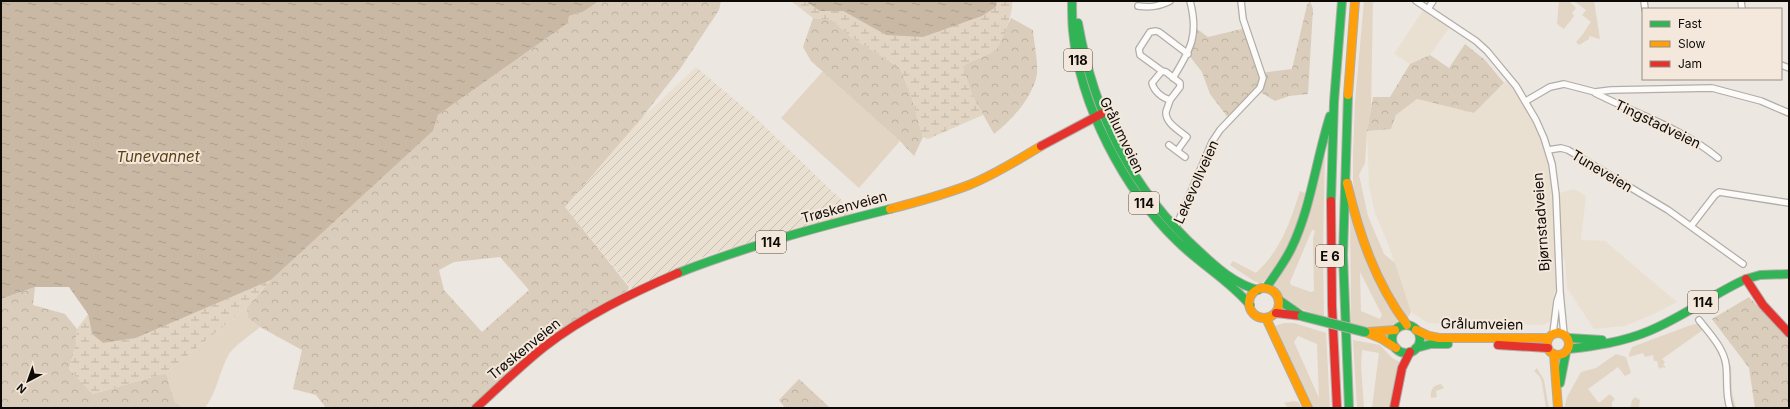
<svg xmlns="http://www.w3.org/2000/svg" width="1790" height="409" font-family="Inter,sans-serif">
<defs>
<pattern id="industrial-furrows" width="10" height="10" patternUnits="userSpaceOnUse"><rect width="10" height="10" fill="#eae0d2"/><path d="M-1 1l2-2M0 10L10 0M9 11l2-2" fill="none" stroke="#c8bfb3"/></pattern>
<pattern id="forest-crowns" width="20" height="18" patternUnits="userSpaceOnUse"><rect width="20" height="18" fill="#dbcdbb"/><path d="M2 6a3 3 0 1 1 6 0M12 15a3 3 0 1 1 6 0" fill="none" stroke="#bbaf9f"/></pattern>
<pattern id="wetland-marsh" width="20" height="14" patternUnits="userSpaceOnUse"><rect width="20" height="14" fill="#e2d5c4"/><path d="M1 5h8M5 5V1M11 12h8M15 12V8" fill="none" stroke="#c1b6a7"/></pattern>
<pattern id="water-ripples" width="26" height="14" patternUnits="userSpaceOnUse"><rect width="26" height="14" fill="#c9b9a4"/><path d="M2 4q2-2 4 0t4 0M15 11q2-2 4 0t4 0" fill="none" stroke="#ab9e8c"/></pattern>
</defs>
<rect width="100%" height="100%" fill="#ede7e1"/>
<path fill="#eae0d2" d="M1425,7L1452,24L1430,55L1410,64L1394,54Z
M1510,78L1526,101L1548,150L1556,194L1574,189L1586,196L1581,240L1605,241L1677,302L1652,315L1625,326L1594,329L1567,288L1565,261L1558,245L1560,292H1554L1552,320L1544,325L1493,324L1488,322L1479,326L1428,323L1411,312L1388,244L1375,213L1369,186L1367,131L1391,129L1396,115L1417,99L1474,113Z"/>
<path fill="url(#industrial-furrows)" d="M696,67L755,117L859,217L748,243L708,255L632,289L565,207L640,120Z"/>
<path fill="#e2d5c4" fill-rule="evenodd" d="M1364,1H1373L1371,107L1367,131L1365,163L1359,175L1368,216L1384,254L1395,263L1411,312L1407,319L1398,309L1370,252L1356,206L1353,181V156L1355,102Z
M1559,1H1569L1576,8L1572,13L1574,16L1564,29L1557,24Z
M1574,1H1594L1600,39L1589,36V39L1579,45L1576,42C1583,35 1585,30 1591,22L1582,15L1586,10Z
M823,71L900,141L859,188L781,118Z
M1325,147L1323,250L1324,317L1296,307L1284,299L1273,287C1302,246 1311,195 1325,147ZM1312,230H1314L1315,232L1313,238L1314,291L1311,292L1291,285L1290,282Z
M1300,191L1305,193C1296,227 1288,257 1261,284L1254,281L1230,265L1233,261L1256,273C1281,250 1290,222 1300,191Z
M1350,207L1398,322C1381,332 1369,327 1351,324ZM1360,272L1382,315L1380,319L1361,311Z
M247,307L248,318L260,327C251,335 235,345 229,354C219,372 217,392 205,408H184L175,402L166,373Z
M1284,323H1294L1326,333L1330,408H1311L1275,326ZM1298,336L1317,344L1319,398L1294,342Z
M1697,324L1703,330L1662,359L1665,362L1663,365L1665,366V368L1663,367L1659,369L1657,361H1654L1653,355L1645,357L1643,353L1629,357V354L1632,347L1691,325Z
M1353,340L1380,345L1392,358L1400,362L1391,408H1372L1379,353L1362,350L1361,365L1364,408H1357Z
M1616,354L1626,357L1631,373L1625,376L1618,367L1588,389L1599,403L1610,394L1615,399L1612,402V408H1564L1567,397L1581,372L1596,368Z
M1731,365L1732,393L1736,408H1734L1729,392V366Z
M1537,368L1544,380L1549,408H1546L1542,383L1540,377L1534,371Z
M1441,384L1444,388L1436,391L1437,397L1431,398C1430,390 1433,385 1441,384Z
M1635,397L1640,400L1639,408H1630L1632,400Z
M1294,401L1298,402L1303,408H1288L1284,403Z"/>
<path fill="url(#forest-crowns)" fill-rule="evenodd" d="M599,1H721L719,10L680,69L640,120L565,207L629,287L628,290L567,325L546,340L476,408H326L316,395L293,389L302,350L260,327L248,318L247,307L271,280L433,131L438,115L568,23L569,16L583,12ZM500,257L529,290L482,332L444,290L439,270L454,262Z
M1310,1L1313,9L1308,94L1289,96L1275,101L1257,90L1229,119L1210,94L1202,72L1188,54L1193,26L1208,37L1246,28L1261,73L1292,69L1307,5Z
M813,18L832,20L851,37L900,68L911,95L923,137L914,156L900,141L811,61L803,47Z
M1011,18L1033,30C1034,43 1038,60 1037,74C1033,97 1012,120 994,134L972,95L962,66L996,49Z
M1465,44L1485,60L1504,83L1474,113L1417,99L1396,115L1391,129L1367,131L1373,97H1390L1410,64L1430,55L1449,68Z
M35,287L33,305L65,314L77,329L76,344L69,369L93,394L166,373L175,402L184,408H1V299Z
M1749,297L1781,329L1789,341V408H1755L1749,368L1712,319Z
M799,379L827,405L830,408H785L779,400Z"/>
<path fill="url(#wetland-marsh)" d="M791,1H805L820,11H843L886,35L996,7L997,1H1012C1014,11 1003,40 997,49C992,54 970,62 963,66L972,95L983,115L928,139L923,137L911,95L900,68L851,37L832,20L813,18Z
M271,280L247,307L166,373L93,394L69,369L76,344L77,329L88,314L92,334L103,343L136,338Z"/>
<path fill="url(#water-ripples)" d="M1,1H599L583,12L569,16L568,23L438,115L433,131L271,280L136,338L103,343L92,334L88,314L69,287H35L1,299Z
M805,1H997L996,7L982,16L923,37L886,35L843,11H820Z"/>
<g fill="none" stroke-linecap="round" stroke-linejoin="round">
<defs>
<path id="street" d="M1416,1L1476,41L1487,51L1516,86L1536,120L1544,138L1552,164L1556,195L1560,292L1564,334
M1644,1L1645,9
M1741,1L1742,9
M1138,6C1151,8 1159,6 1170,1
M1428,9L1433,1
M1781,65L1789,68
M1162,71L1140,55L1139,49L1150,32L1156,31L1159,32L1188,54
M1162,71L1166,72L1180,83V87L1170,100C1162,98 1154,91 1152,83Z
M1173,78C1191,49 1199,35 1190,1
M1595,93C1636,114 1682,128 1718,158
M1170,100C1169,104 1167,108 1166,112C1165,123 1180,131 1187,137L1177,151
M1526,101L1550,87L1564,84L1595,92L1611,90L1712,88L1761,101L1789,113
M1169,145L1185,157
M1548,150L1561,148L1568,150L1668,210L1743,264
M1691,226L1715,195L1719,192L1789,203
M1175,229L1212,142L1220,130L1260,88L1263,78L1243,19L1241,1
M1699,320C1709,333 1724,348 1726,365C1728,380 1725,393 1730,408
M1553,333L1557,301L1560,292"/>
<path id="fast" d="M1072,1C1072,11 1072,21 1073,31C1080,106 1124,189 1177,241C1200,264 1229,280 1250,305
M1078,23C1094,114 1131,189 1200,252C1217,268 1235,284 1258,290
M1348,95L1343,255L1349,408
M1331,201L1334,102L1342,1
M678,273C747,246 818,227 890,209
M1266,288C1275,275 1284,263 1291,249C1311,208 1316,160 1330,116
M1279,300L1302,316
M1392 339a14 14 0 1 1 28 0a14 14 0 1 1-28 0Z
M1569,338L1602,340
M1416,348L1431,344H1448
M1568,349C1595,346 1623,342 1649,331C1683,317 1713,294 1746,279L1760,275L1789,274
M1560,383L1566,352"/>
<path id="slow" d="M1348,95L1355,1
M1347,183C1359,234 1375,282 1407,325
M890,209C917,202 943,195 969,185C994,175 1018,160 1041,146
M1249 303a15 15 0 1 1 30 0a15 15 0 1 1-30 0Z
M1266,318L1308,408
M1416,330L1429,336L1439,338H1548
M1365,332L1382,339L1396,348
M1368,332L1395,330
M1547 344a11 11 0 1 1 22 0a11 11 0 1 1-22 0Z
M1554,354L1558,408"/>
<path id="jam" d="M1041,146L1103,113
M1331,201L1332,306L1337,408
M1746,279L1763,305L1789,333
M1276,313L1302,316
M1498,345L1548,348
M476,408C499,387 520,366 544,347C584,316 632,293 678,273
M1394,408L1402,368L1410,352"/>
</defs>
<use href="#street" stroke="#b1ada8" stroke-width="8"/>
<use href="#fast" stroke="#b1ada8" stroke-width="10"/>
<use href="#slow" stroke="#b1ada8" stroke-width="10"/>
<use href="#jam" stroke="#b1ada8" stroke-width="10"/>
<use href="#street" stroke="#fcfbfa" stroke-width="5.5"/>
<use href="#fast" stroke="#30b455" stroke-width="8"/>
<use href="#slow" stroke="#ff9f0a" stroke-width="8"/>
<use href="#jam" stroke="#e5322d" stroke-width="8"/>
<defs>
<path id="fast-bridge" d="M1302,316L1365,332"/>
</defs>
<use href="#fast-bridge" stroke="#b1ada8" stroke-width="11" stroke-linecap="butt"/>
<use href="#fast-bridge" stroke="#30b455" stroke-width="9"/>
</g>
<g text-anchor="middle" stroke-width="4" stroke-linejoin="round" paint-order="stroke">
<g fill="#f3e8db" stroke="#534d47" stroke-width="1">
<rect x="1064" y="49" width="28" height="22" rx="3"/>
<rect x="1129" y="192" width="30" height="22" rx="3"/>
<rect x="756" y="231" width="30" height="22" rx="3"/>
<rect x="1316" y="245" width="28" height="22" rx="3"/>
<rect x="1688" y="291" width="30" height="22" rx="3"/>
</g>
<g font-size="13" font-weight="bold" fill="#0e0b07">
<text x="1078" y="65">118</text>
<text x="1144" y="208">114</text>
<text x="771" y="247">114</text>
<text x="1330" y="261">E 6</text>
<text x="1703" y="307">114</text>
</g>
<g font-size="14" fill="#0e0b07" stroke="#f3e8db">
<text transform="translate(1658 124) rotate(26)" y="5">Tingstadveien</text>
<text transform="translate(1122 135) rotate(64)" y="5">Grålumveien</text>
<text transform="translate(1602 171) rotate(31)" y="5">Tuneveien</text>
<text transform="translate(1196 182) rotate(-66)" y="5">Lekevollveien</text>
<text transform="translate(844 207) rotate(-15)" y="5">Trøskenveien</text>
<text transform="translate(1541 222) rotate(-94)" y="5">Bjørnstadveien</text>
<text transform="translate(1482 324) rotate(1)" y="5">Grålumveien</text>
<text transform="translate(524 349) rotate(-39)" y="5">Trøskenveien</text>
</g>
<g font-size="15" font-style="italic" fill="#5f4010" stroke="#f3e8db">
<text x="158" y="162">Tunevannet</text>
</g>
</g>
<rect width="1790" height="409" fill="none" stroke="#0e0b07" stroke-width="4"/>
<rect x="1642" y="8" width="140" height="72" fill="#f3e8db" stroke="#979086"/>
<rect x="1650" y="21" width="20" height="6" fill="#30b455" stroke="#979086"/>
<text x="1678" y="28" font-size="12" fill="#0e0b07">Fast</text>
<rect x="1650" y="41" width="20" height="6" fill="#ff9f0a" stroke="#979086"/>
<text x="1678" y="48" font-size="12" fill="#0e0b07">Slow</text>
<rect x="1650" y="61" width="20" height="6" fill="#e5322d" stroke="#979086"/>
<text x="1678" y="68" font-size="12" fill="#0e0b07">Jam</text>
<g transform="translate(28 381) rotate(221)" stroke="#f3e8db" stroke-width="3" paint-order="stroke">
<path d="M0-3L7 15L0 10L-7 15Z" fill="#0e0b07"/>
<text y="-6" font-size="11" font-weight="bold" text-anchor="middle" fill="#0e0b07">N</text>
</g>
</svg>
